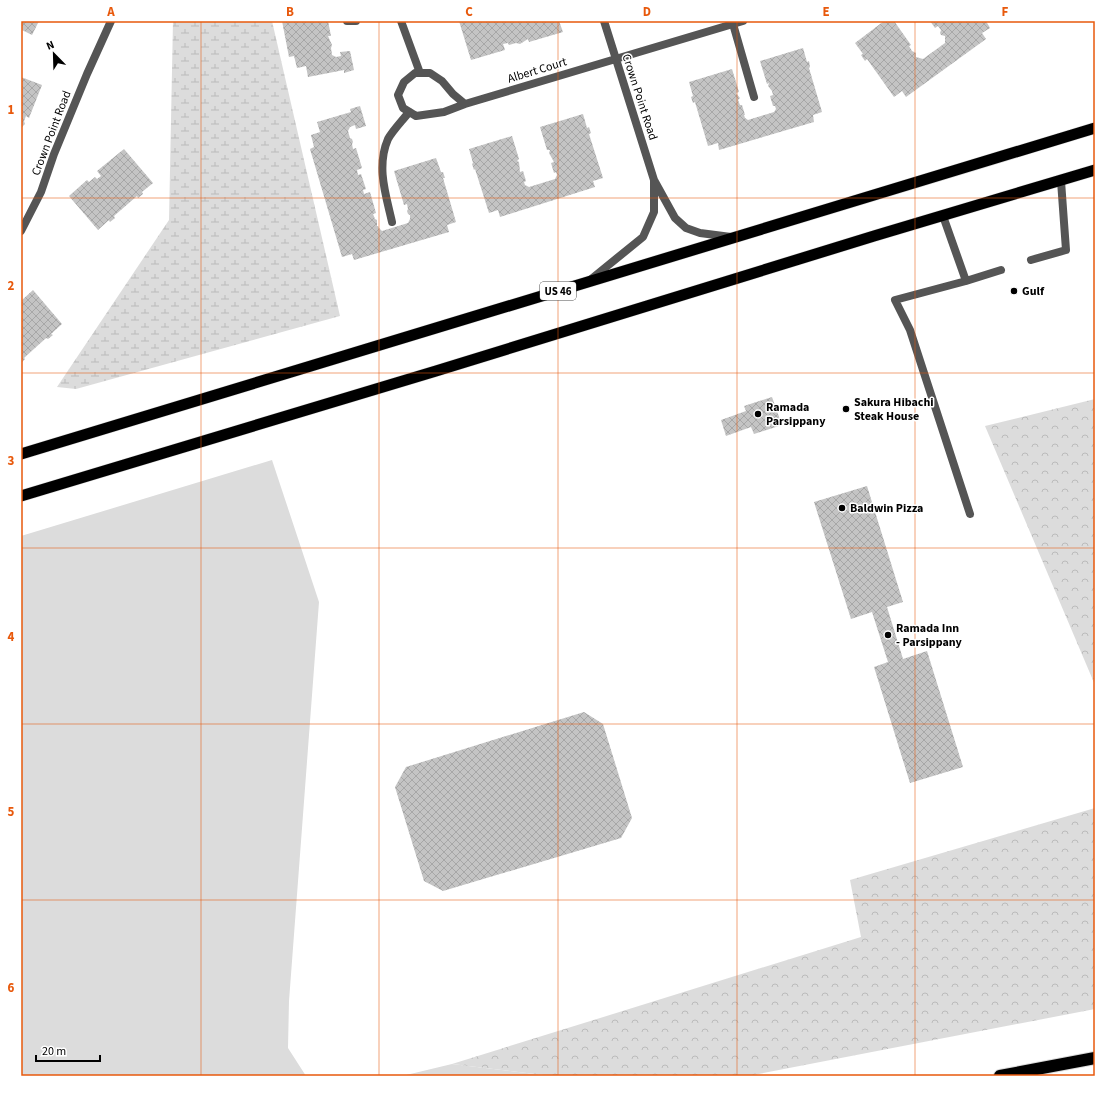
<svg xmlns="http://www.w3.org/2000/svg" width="1116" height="1097" font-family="'Source Sans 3',sans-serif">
<defs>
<pattern id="forest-crowns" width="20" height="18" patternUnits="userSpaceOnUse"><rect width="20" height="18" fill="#dcdcdc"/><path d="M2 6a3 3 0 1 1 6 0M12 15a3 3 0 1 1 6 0" fill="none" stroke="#bbb"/></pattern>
<pattern id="wetland-marsh" width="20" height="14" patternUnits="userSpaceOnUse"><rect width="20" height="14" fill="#dcdcdc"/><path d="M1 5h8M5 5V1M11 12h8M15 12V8" fill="none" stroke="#bbb"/></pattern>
<pattern id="building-cross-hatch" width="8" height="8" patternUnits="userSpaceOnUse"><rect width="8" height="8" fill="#c4c4c4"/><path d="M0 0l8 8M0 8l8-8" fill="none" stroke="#a7a7a7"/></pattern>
</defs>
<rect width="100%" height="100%" fill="#fff"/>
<path fill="#dcdcdc" d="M272,460L319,602L289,1001L288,1048L306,1076H21V536Z
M452,1064L551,1076H402Z"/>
<path fill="url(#forest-crowns)" d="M1095,399V685L985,426Z
M1095,808V1009L748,1076H551L452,1064L861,937L850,880Z"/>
<path fill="url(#wetland-marsh)" d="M173,21H272L340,316L76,389L57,387L169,220Z"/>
<path fill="url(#building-cross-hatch)" d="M21,21H39L32,35L22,30L21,33Z
M282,21H328L331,36H328L332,45L331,48L332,55L336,57L341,56L340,52L350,51L354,70L344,73V70L308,77L306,66L297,68L294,56L289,57Z
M459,21H559L563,32L529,42L528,39L520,44L516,43L509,45L508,43L503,44L505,50L471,60Z
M884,21H894L911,45L909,46L912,51L916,53V57L923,59L945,43V36L941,35L940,33L941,30L938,26L935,28L930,21H986L990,28L982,33L986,39L906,97L902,91L894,97L867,59L865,61L861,55L863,54L855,43Z
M803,48L807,62L809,61L810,67L809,68L822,112L813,115L814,122L719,150L718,143L708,146L695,102L693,103L691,97L693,96L689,82L732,69L739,92L736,93L740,98L738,100L740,105H742L745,115H744L745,118L748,120L774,112L776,109L775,106H773L770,96L773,95L772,91L768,86L769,83L767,84L760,61Z
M21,77L42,85L29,118L26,116L24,121L25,124L21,128Z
M360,106L366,126L356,129L355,125L350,127L348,131L350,138L352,139L353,142L352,144L353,149L356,148L362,168L357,170L358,175L361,174L366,189L363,190L364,194L370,192L376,213L373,214L375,219L377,220V226H378L379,228L382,231L408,223L410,219V215L408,214L407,211L408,209L407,204L404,205L394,171L436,158L441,172H443L445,178H443L456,222L447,225L449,232L354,260L352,254L342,257L310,149L314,147L311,135L320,132L317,122L351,112L350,109Z
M583,114L587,128L589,127L591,133L589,134L603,178L593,181L595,187L500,217L498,210L489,213L475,169L474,170L472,164L473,163L469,149L512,136L519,159L517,161L519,162L520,172L523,171L526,181L524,182L525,185L529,187L555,179L557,175L556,172L554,173L551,163L554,162L549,153L550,150H547L540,127Z
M124,149L153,183L142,192L143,194L138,198L137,196L114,216L115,218L110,222L109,220L98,230L69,196L87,180L89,182L95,177L97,179L101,176L97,171Z
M33,290L62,324L51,334L53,335L48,339L46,338L24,358L25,359L21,363V301Z
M772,397L782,425L754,434L751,427L726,436L721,420L746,411L744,406Z
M867,486L903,602L887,607L903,659L927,651L963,767L910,783L874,667L888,662L872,612L851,619L814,502Z
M584,712L603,724L632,818L621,838L443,891L424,881L395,787L406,767Z"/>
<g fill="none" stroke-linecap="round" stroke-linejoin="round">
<defs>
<path id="trunk" d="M21,454L1095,128
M21,496L436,371L874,236L1095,170"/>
<path id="motorway" d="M1000,1076L1095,1058"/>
</defs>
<use href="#trunk" stroke="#dbdbdb" stroke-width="12"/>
<use href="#motorway" stroke="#dbdbdb" stroke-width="14"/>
<path stroke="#555" stroke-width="8" d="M347,21H356
M401,21L420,73
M733,24L754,97
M943,216L966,281L1001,270
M392,222C386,195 376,167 388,139C393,130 403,120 409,112
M1031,260L1066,250L1061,181
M966,281L895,300L910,330L970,514"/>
<path stroke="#555" stroke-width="8" d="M604,21L654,180L675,218L686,228L700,233L731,237
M415,73H430L442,81L453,94L465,104L444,112L416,116L403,108L398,95L404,82Z
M465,104L743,21
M21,231L41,192L54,154L87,74L111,21
M590,280L643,237L654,212V181"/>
<use href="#trunk" stroke="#000" stroke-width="11"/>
<use href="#motorway" stroke="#000" stroke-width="12"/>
</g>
<path fill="none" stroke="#e8590c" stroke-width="1" stroke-opacity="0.55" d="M201,21V1076M379,21V1076M558,21V1076M737,21V1076M915,21V1076M21,198H1095M21,373H1095M21,548H1095M21,724H1095M21,900H1095"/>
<g fill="#000" stroke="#fff" stroke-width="1.5">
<circle cx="1014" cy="291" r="4"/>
<circle cx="846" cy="409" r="4"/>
<circle cx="758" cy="414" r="4"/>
<circle cx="842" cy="508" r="4"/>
<circle cx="888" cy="635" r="4"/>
</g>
<g text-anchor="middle" stroke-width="3" stroke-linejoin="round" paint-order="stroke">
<rect fill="#fff" stroke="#4c4c4c" stroke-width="1" x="540" y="282" width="36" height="18" rx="3"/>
<g font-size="11" font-weight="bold" fill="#000">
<text x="558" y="295">US 46</text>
</g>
<g font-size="12" fill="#000" stroke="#fff">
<text transform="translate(537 70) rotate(-17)" y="4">Albert Court</text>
<text transform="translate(640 97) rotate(72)" y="4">Crown Point Road</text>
<text transform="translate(51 133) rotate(-69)" y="4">Crown Point Road</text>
</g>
<g font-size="12" font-weight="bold" fill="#000" stroke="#fff" text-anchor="start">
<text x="1022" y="295">Gulf</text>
<text x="854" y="406">Sakura Hibachi<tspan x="854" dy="14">Steak House</tspan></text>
<text x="766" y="411">Ramada<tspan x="766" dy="14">Parsippany</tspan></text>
<text x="850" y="512">Baldwin Pizza</text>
<text x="896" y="632">Ramada Inn<tspan x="896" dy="14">- Parsippany</tspan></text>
</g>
</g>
<rect width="1116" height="1097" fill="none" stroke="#ffffff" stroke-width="44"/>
<g transform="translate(54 54) rotate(337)" stroke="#ffffff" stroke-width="3" paint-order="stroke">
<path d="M0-3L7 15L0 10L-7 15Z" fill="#000000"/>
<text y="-6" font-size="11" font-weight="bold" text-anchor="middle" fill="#000000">N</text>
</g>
<path d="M36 1055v6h64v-6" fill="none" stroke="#000000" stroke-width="2"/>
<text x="42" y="1055" font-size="12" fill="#000000" stroke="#ffffff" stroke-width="3" paint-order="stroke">20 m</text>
<rect x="22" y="22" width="1072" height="1053" fill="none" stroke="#e8590c" stroke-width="1.5"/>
<g font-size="13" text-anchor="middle" font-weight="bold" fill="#e8590c">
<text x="111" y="16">A</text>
<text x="290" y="16">B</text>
<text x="469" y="16">C</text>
<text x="647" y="16">D</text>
<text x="826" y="16">E</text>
<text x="1005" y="16">F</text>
<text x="11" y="114">1</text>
<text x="11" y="290">2</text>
<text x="11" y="465">3</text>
<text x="11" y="641">4</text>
<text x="11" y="816">5</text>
<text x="11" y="992">6</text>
</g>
</svg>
